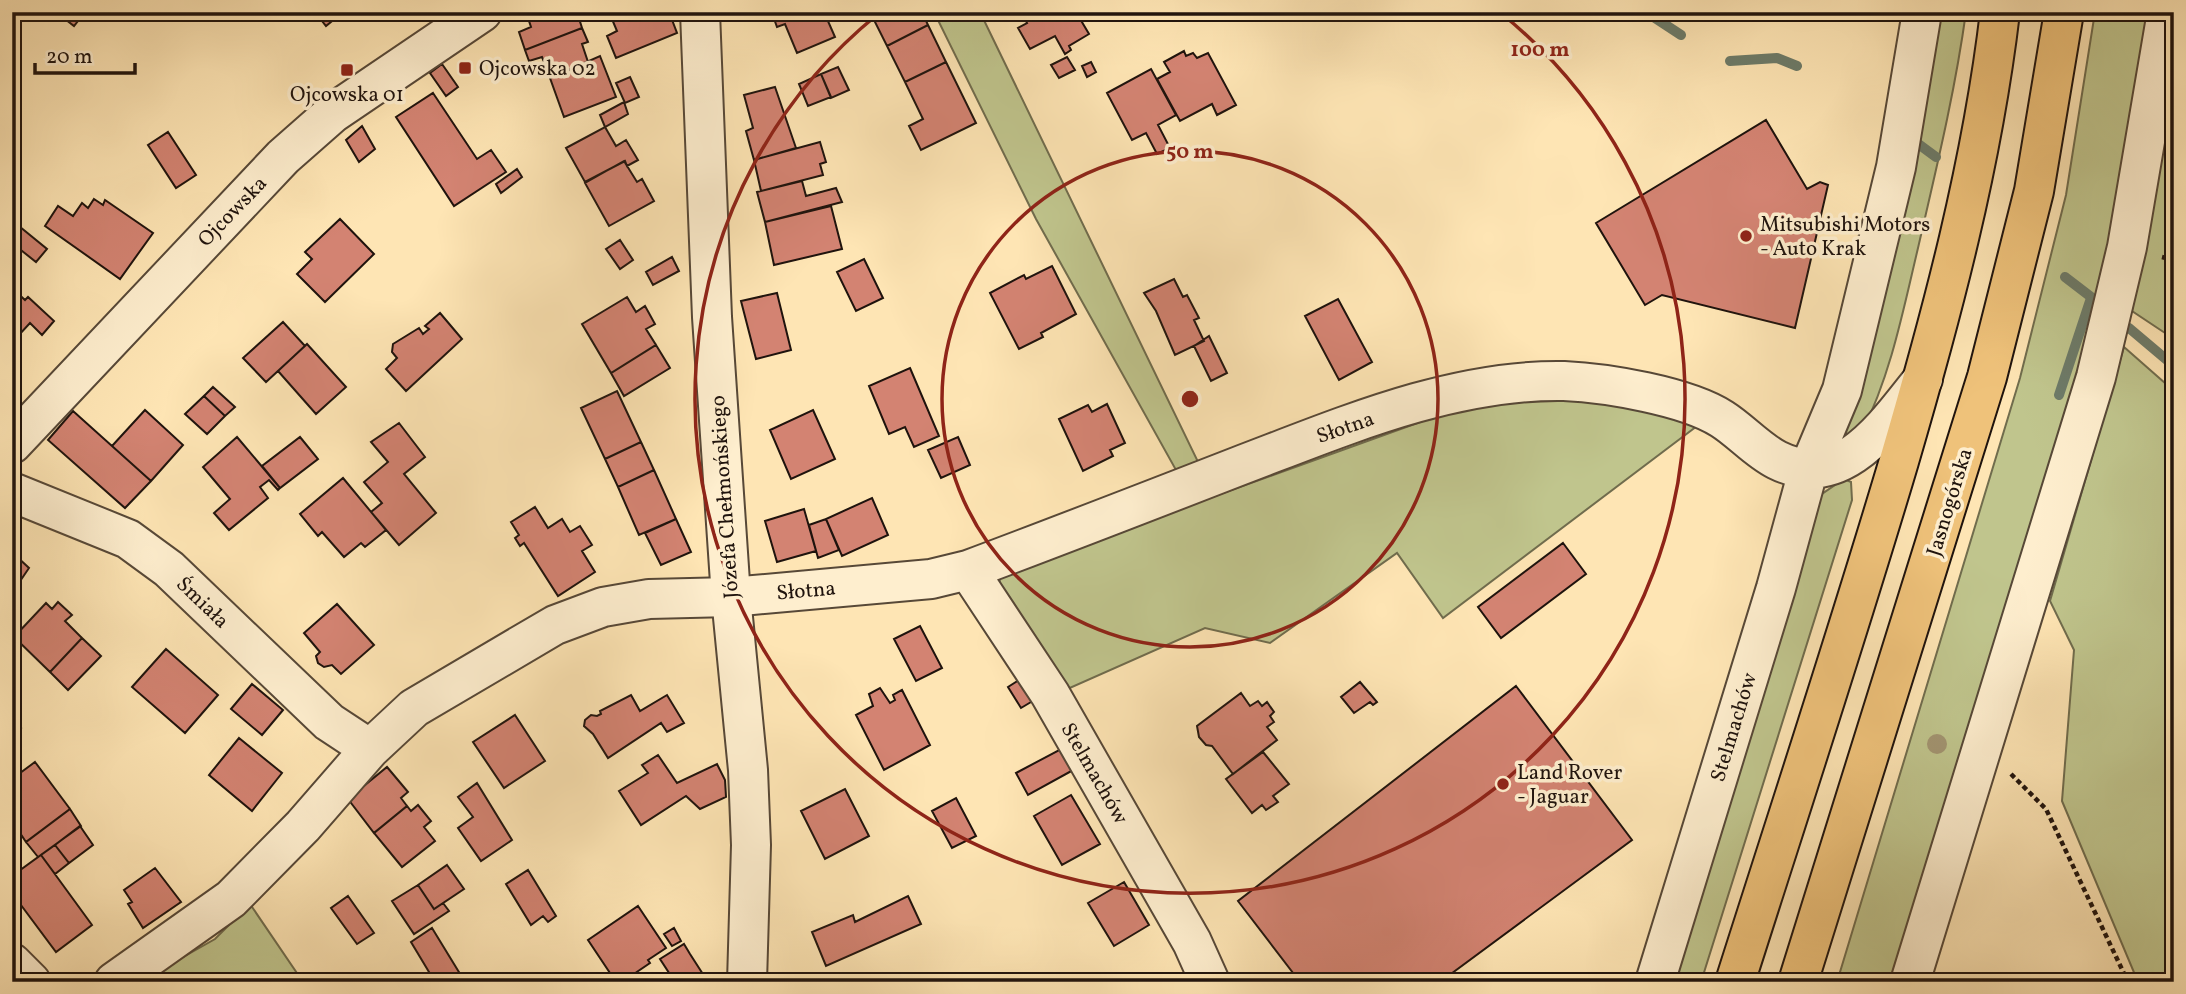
<svg xmlns="http://www.w3.org/2000/svg" width="2186" height="994" font-family="Vollkorn,serif">
<rect width="100%" height="100%" fill="#fee5b4"/>
<filter id="stains"><feTurbulence type="fractalNoise" baseFrequency=".00286" numOctaves="4"/><feColorMatrix values="0 0 0 0 .2 0 0 0 0 .09 0 0 0 0 .02 0 0 0 .5 -.17"/></filter>
<radialGradient id="worn" r=".72"><stop offset=".6" stop-color="#630" stop-opacity="0"/><stop offset="1" stop-color="#630" stop-opacity=".3"/></radialGradient>
<path fill="#c0c58d" stroke="#706c4d" stroke-width="2" d="M934,12H980L1201,468L1181,479L1036,219Z
M1938,12H1966C1955,92 1936,170 1918,248C1903,311 1891,374 1862,432L1837,441Z
M2095,12H2156L2083,376L1893,982H1837L2020,378L2066,195Z
M2174,69V339L2132,311L2149,187Z
M2124,347L2174,391V982H2138L2062,801L2074,650L2050,601Z
M1510,397L1588,398L1701,423L1443,618L1397,553L1270,643L1205,628L1063,691L997,595L1001,573L1434,417Z
M1844,479L1851,482L1852,500L1701,982H1671L1819,496Z
M250,904L303,982H139L215,939Z"/>
<g fill="none" stroke-linecap="round" stroke-linejoin="round">
<path stroke="#6d7b69" stroke-width="10" d="M1646,12L1681,35
M1730,61L1777,58L1797,66
M1917,143L1936,157
M2065,277L2095,300
M2129,328L2174,366
M2059,395L2091,298"/>
</g>
<path fill="#d38372" stroke="#1f130d" stroke-width="2" d="M56,12H85L74,26Z
M315,12H343L326,26Z
M526,12H577L582,28L525,50L519,32L531,27Z
M609,12H669L677,33L616,58L607,36L617,31Z
M824,12L835,37L797,53L785,24L777,27L772,13Z
M870,12H922L928,25L887,46Z
M1021,12H1076L1089,34L1069,46L1071,50L1065,54L1055,36L1030,49L1018,28L1027,23Z
M928,25L946,62L905,82L887,46Z
M582,28L588,42L582,44L588,62L550,78L542,57L529,61L525,50Z
M1184,51L1186,56L1193,53L1197,58L1208,53L1236,105L1217,115L1212,104L1180,121L1157,79L1170,72L1164,62Z
M600,56L616,97L564,117L550,78Z
M1067,57L1075,70L1059,78L1051,65Z
M946,62L976,123L921,150L909,126L923,119L905,82Z
M1091,62L1096,72L1087,77L1082,66Z
M442,64L458,87L446,96L430,73Z
M838,67L849,90L831,98L821,74Z
M1151,69L1176,115L1158,125L1170,148L1157,154L1146,133L1132,140L1107,93Z
M821,74L831,97L808,106L799,84Z
M630,77L639,97L625,103L616,83Z
M775,87L796,148L754,160L746,131L753,128L744,95Z
M433,93L477,159L491,150L506,172L454,206L396,117Z
M624,102L628,114L605,127L600,115Z
M1766,120L1807,189L1820,182L1828,185L1795,328L1662,295L1645,305L1596,223Z
M362,126L375,149L359,162L346,140Z
M605,127L616,146L626,140L638,160L627,166L625,161L585,182L566,148Z
M168,132L196,175L176,188L148,145Z
M820,142L826,162L820,164L823,175L761,191L754,160Z
M624,161L637,182L642,179L654,201L609,226L585,183Z
M517,169L522,177L501,193L496,184Z
M802,181L806,196L836,188L842,202L765,222L757,192Z
M94,199L103,205L105,200L153,233L120,279L45,226L58,206L73,216L82,203L88,208Z
M831,206L842,249L774,265L765,222Z
M340,219L374,254L325,302L297,274L312,259L305,252Z
M14,222L47,249L36,262L12,243Z
M620,240L633,260L620,269L606,249Z
M672,257L679,271L653,285L646,272Z
M864,259L883,298L856,311L837,272Z
M1052,266L1076,314L1041,333L1043,337L1019,349L990,293L1024,275L1026,279Z
M1174,279L1183,297L1187,295L1199,318L1194,320L1204,341L1175,355L1156,311L1144,293Z
M12,288L25,300L28,297L54,321L42,335L30,323L19,335L12,330Z
M777,293L791,350L756,359L741,301Z
M627,297L636,312L645,306L655,324L646,329L656,345L611,373L582,324Z
M1338,299L1372,362L1339,380L1305,316Z
M440,313L462,339L406,391L386,369L397,358L392,352L393,344L419,328L423,334L429,329L425,326Z
M283,322L305,346L266,382L243,358Z
M1209,336L1227,373L1211,381L1194,346Z
M307,344L346,387L316,414L278,371Z
M656,345L670,368L624,396L611,373Z
M910,368L939,436L914,447L905,427L889,434L869,386Z
M213,387L235,407L225,416L204,396Z
M617,391L641,442L605,459L581,408Z
M204,396L225,416L207,434L185,414Z
M1107,404L1125,443L1110,450L1113,456L1083,471L1059,419L1088,405L1092,412Z
M145,410L183,445L151,481L112,446Z
M813,410L835,459L791,479L770,430Z
M73,411L151,481L125,508L48,440Z
M399,423L425,457L404,474L436,513L399,545L371,512L382,503L364,482L388,462L371,442Z
M237,437L280,488L278,490L269,480L260,487L268,498L229,530L214,513L230,499L203,467Z
M300,437L318,459L280,488L262,466Z
M958,437L970,465L941,478L928,450Z
M641,442L654,470L618,487L605,459Z
M654,470L676,519L639,535L618,487Z
M343,478L386,530L365,547L361,543L344,557L322,532L318,536L300,514Z
M872,498L888,535L842,556L826,519Z
M535,507L548,528L562,519L570,532L580,526L592,545L582,551L595,572L558,596L524,543L520,546L515,538L519,535L511,522Z
M804,509L816,551L777,562L765,521Z
M676,519L691,552L661,565L645,533Z
M826,519L839,550L818,558L809,525Z
M1563,543L1586,574L1501,638L1478,607Z
M15,555L29,568L12,593V561Z
M58,602L72,615L65,621L82,638L50,672L14,637L46,603L52,609Z
M337,604L374,645L341,674L332,665L324,667L318,663L316,656L320,652L304,633Z
M920,626L942,668L916,681L894,639Z
M82,638L101,656L68,690L50,672Z
M166,649L218,695L185,733L132,687Z
M1022,678L1036,699L1021,708L1008,687Z
M1360,682L1377,702L1373,705L1370,702L1354,713L1341,697Z
M252,684L283,710L262,735L231,709Z
M1516,686L1632,840L1440,982H1300L1238,901Z
M880,688L890,703L895,700L893,695L902,690L930,745L884,770L856,715L873,706L869,694Z
M1241,693L1250,706L1258,701L1262,706L1267,702L1274,712L1270,716L1274,722L1267,727L1277,740L1233,774L1212,746L1206,745L1199,737L1197,726Z
M631,695L640,711L667,695L684,723L667,732L661,723L608,758L593,734L584,726L585,720L591,715L597,716L601,714L600,711Z
M515,715L545,761L504,788L473,742Z
M12,720L21,728L12,739Z
M239,738L282,773L252,811L209,775Z
M1063,748L1075,769L1028,795L1016,773Z
M1263,752L1289,784L1273,796L1278,802L1266,810L1262,805L1252,813L1226,779Z
M658,755L677,783L717,764L725,780L726,797L700,809L686,796L641,825L619,791L648,773L642,765Z
M35,762L70,809L26,842L16,827L12,830V779Z
M387,767L408,792L401,798L407,806L374,833L348,799Z
M477,783L512,840L481,861L458,828L473,817L458,797Z
M845,789L869,836L825,859L801,811Z
M1071,795L1100,844L1062,865L1034,816Z
M956,798L976,836L952,848L932,811Z
M418,805L431,821L424,827L435,841L402,867L374,833L407,806L411,811Z
M70,809L81,826L38,857L26,842Z
M80,826L93,845L69,863L55,845Z
M55,845L69,863L55,874L41,855Z
M41,855L92,925L56,952L12,893V876Z
M447,865L464,889L434,909L418,885Z
M155,868L181,902L143,928L128,904L132,902L124,890Z
M528,870L556,916L548,922L543,916L531,925L506,884Z
M1124,882L1149,925L1114,946L1088,903Z
M418,885L434,909L443,903L449,911L414,934L392,901Z
M348,896L374,933L357,944L331,908Z
M908,896L921,924L826,966L812,932L853,915L855,922Z
M638,906L666,948L648,960L650,963L622,982H616L588,940Z
M432,928L465,982H435L411,942Z
M674,928L681,941L672,946L664,934Z
M684,944L690,954L708,982H675L660,959Z"/>
<g fill="none" stroke-linecap="round" stroke-linejoin="round">
<defs>
<path id="minor" d="M12,492L128,539L169,569L329,722L370,749
M968,570L1050,694L1192,942L1210,982
M12,963L31,982
M114,982L231,899L303,826L370,749L414,708L555,625L603,607L649,599L731,597L931,579L968,570C1059,536 1149,501 1239,466C1342,427 1452,379 1564,381C1607,383 1686,396 1722,419C1741,431 1757,450 1777,460C1843,493 1887,423 1923,379
M1655,982L1776,588L1808,471L1842,390L1896,167L1922,12
M1910,982L2096,377L2127,247L2167,12"/>
<path id="tertiary" d="M700,12L712,317L731,597L748,770L751,845L747,982
M12,444L283,157L333,113L482,12"/>
<path id="primary" d="M1735,982C1790,809 1847,636 1899,461C1942,314 1982,165 2000,12
M1798,982L1987,377L2034,191L2064,12"/>
</defs>
<use href="#minor" stroke="#574837" stroke-width="42"/>
<use href="#tertiary" stroke="#574837" stroke-width="42"/>
<use href="#primary" stroke="#1f130d" stroke-width="42"/>
<path stroke="#1f130d" stroke-width="4.5" stroke-dasharray="5 3.5" stroke-linecap="butt" d="M2162,257L2174,260
M2011,774L2046,809L2128,982"/>
<use href="#minor" stroke="#feeece" stroke-width="38"/>
<use href="#tertiary" stroke="#feeece" stroke-width="38"/>
<use href="#primary" stroke="#efc27a" stroke-width="38"/>
</g>
<circle fill="#a29471" cx="1937" cy="744" r="10"/>
<g fill="none" stroke="#8f2418" stroke-width="3.5">
<circle cx="1190" cy="399" r="248"/>
<path d="M1502 14A495 495 0 1 1 878 14"/>
</g>
<g fill="#8f2418" stroke="#feeece" stroke-width="2.5">
<rect x="458" y="61" width="14" height="14" rx="3.5"/>
<rect x="340" y="63" width="14" height="14" rx="3.5"/>
<circle cx="1746" cy="236" r="7"/>
<circle cx="1503" cy="784" r="7"/>
</g>
<g text-anchor="middle" stroke-width="7" stroke-linejoin="round" paint-order="stroke">
<g font-size="21" fill="#1f130d" stroke="#feeece" text-anchor="start">
<text x="479" y="75">Ojcowska 02</text>
<text x="347" y="101" text-anchor="middle">Ojcowska 01</text>
<text x="1760" y="231">Mitsubishi Motors<tspan x="1760" dy="24">- Auto Krak</tspan></text>
<text x="1517" y="779">Land Rover<tspan x="1517" dy="24">- Jaguar</tspan></text>
</g>
<g font-size="21" fill="#1f130d" stroke="#feeece">
<text transform="translate(232 211) rotate(-46)" y="7">Ojcowska</text>
<text transform="translate(1345 427) rotate(-19)" y="7">Słotna</text>
<text transform="translate(724 497) rotate(-94)" y="7">Józefa Chełmońskiego</text>
<text transform="translate(1949 502) rotate(-73)" y="7">Jasnogórska</text>
<text transform="translate(806 590) rotate(-5)" y="7">Słotna</text>
<text transform="translate(203 602) rotate(44)" y="7">Śmiała</text>
<text transform="translate(1733 727) rotate(-73)" y="7">Stelmachów</text>
<text transform="translate(1095 773) rotate(60)" y="7">Stelmachów</text>
</g>
</g>
<circle cx="1190" cy="399" r="10" fill="#8f2418" stroke="#feeece" stroke-width="3.5"/>
<g font-size="21" text-anchor="middle" font-weight="bold" fill="#8f2418" stroke="#feeece" stroke-width="7" stroke-linejoin="round" paint-order="stroke">
<text x="1540" y="56">100 m</text>
<text x="1190" y="158">50 m</text>
</g>
<rect width="2186" height="994" fill="none" stroke="#fee5b4" stroke-width="42"/>
<rect x="14" y="14" width="2158" height="966" fill="none" stroke="#1f130d" stroke-width="3.5"/>
<rect x="21" y="21" width="2144" height="952" fill="none" stroke="#1f130d" stroke-width="2"/>
<path d="M35 63v10h100v-10" fill="none" stroke="#1f130d" stroke-width="3.5"/>
<text x="46" y="63" font-size="21" fill="#1f130d" stroke="#feeece" stroke-width="5" paint-order="stroke">20 m</text>
<rect width="100%" height="100%" filter="url(#stains)"/>
<rect width="100%" height="100%" fill="url(#worn)"/>
</svg>
